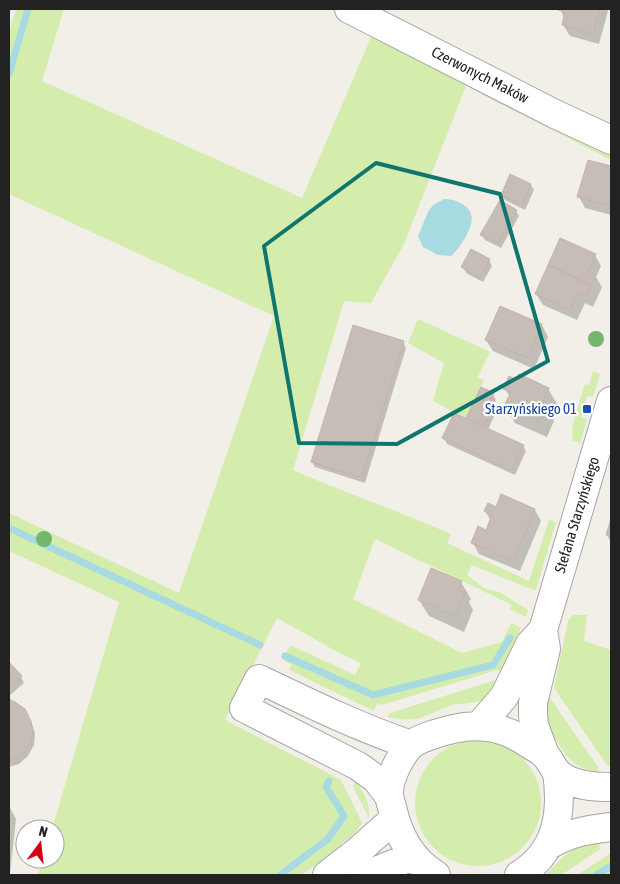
<svg xmlns="http://www.w3.org/2000/svg" width="620" height="884" font-family="'Asap Condensed',sans-serif">
<rect width="100%" height="100%" fill="#f2eee8"/>
<path fill="#d4edad" d="M16,9H64L42,81L302,198L372,35L466,86L404,244L371,303L344,301L293,470C345,493 399,511 451,534L447,543L529,581L549,520L556,522L536,590L528,588L472,565L467,575L484,588L501,593L528,610L526,617L510,609L512,605L375,539L353,599L462,653L502,642L511,623L521,628L501,671L497,670L382,705L377,703L374,711L289,670L292,665L283,660L290,645L355,675L361,663L334,650L277,618L225,720L341,780L362,823C357,832 350,838 341,844L344,849L300,875H38L43,859H55V829H52L119,602L9,551V513L179,593L274,316L9,194V32Z
M484,87L611,149V160L481,94Z
M418,319L490,352L478,377L484,380L466,418L433,401L444,363L408,343Z
M593,371L600,374L593,397L587,396L581,417L587,419L580,443L572,440L573,423L585,384L589,385Z
M574,615H587L584,641L611,650V766L607,765L554,688L568,621L571,617Z
M499,679C496,684 493,692 489,696C481,704 462,703 452,705C439,709 428,717 415,719C406,720 397,719 388,717L390,713Z
M545,696L550,698L598,767L597,772L582,768L574,763L566,755L546,725Z
M415 803a63 63 0 1 1 126 0a63 63 0 1 1-126 0Z
M355,782C365,793 370,803 369,818L353,787Z
M599,843L600,849L561,875H545C556,865 565,852 579,847C585,845 593,844 599,843Z
M611,853V875H577Z"/>
<path fill="#a8dae1" d="M444,199C453,199 467,203 471,214C475,226 459,249 451,256L438,255L423,247L418,236L428,212L433,205Z"/>
<path fill="#0003" d="M560,9H607L608,11L599,44L570,36L563,25L565,19Z
M589,161L611,167V215L585,208L579,197Z
M531,185L534,190L525,210L505,200L502,195Z
M516,211L519,216L501,248L485,240L482,235Z
M595,255L601,266L596,277L602,287L593,307L585,303L577,320L543,305L536,294Z
M489,260L492,266L483,282L466,273L463,267Z
M500,308L542,325L548,337L534,369L493,351L486,340Z
M403,342L406,348L365,483L315,467L312,462Z
M517,382L548,389L558,405L552,417L554,421L547,437L515,423L505,406L510,397L505,389Z
M481,389L493,394L496,400L491,411L494,416L488,430L523,446L526,451L515,475L447,444L444,438L467,420Z
M496,508L535,510L541,521L520,571L479,554L473,543L487,531L491,521L485,511Z
M611,522V543L607,535Z
M461,582L471,599L469,602L473,610L464,632L429,616L419,600Z
M9,664L21,677L24,683L9,696Z
M9,701L20,706L28,716L31,722L35,733L34,745L28,756L19,764L9,767Z
M9,806L16,819L10,875H9Z"/>
<g fill="none" stroke-linecap="round" stroke-linejoin="round">
<path stroke="#a8dae1" stroke-width="7" d="M9,74L28,9
M9,528L260,645
M285,656L373,695L493,665L510,638
M280,875L328,839L344,816L326,787L329,781
M596,875L611,866"/>
</g>
<path fill="#c7bdb7" stroke="#c5b2aa" d="M559,9H600L593,34L562,25L565,12L558,10Z
M588,160L611,166V206L577,197Z
M510,174L531,184L522,205L501,195Z
M500,200L517,210L498,243L480,235Z
M560,238L596,254L588,271L596,275L591,285L548,265Z
M471,249L490,259L480,278L461,267Z
M548,265L591,285L586,296L578,292L570,310L535,294Z
M500,306L542,324L528,358L485,340Z
M353,325L404,341L362,478L311,462Z
M519,374L549,388L543,402L546,404L538,422L504,406L511,392L503,389L509,376L516,380Z
M481,387L494,393L487,408L492,410L484,427L466,418Z
M454,413L524,445L512,470L442,438Z
M501,494L535,509L513,561L471,543L478,526L486,530L492,515L484,511L488,503L496,507Z
M611,519V537L606,535Z
M431,568L462,581L458,590L465,593L455,616L418,600Z
M9,662L22,676L9,689Z
M9,699L15,702L25,709L31,721L33,733L29,745L26,751L16,758L9,761Z"/>
<g fill="none" stroke-linecap="round" stroke-linejoin="round">
<defs>
<path id="minor" d="M349,9L555,114L611,140
M479,726L504,697L530,644L543,630
M545,755L534,725L533,715V703L546,649L543,630L611,401
M389,796L376,779L358,766L244,708L259,679C309,703 358,727 411,745
M549,845C571,832 587,830 611,827
M327,875L358,851L394,819
M366,875L413,856
M436,875C411,860 398,835 392,807C391,804 390,800 389,796C388,787 392,776 396,767C400,759 404,751 411,745C421,737 441,732 453,729C483,722 507,728 532,746C536,748 541,751 544,754C551,760 553,770 560,775C574,786 595,787 611,787
M519,875C557,852 563,814 557,772"/>
</defs>
<use href="#minor" stroke="#a6a6a6" stroke-width="30"/>
<use href="#minor" stroke="#fff" stroke-width="28"/>
</g>
<g fill="#74b66d">
<circle cx="596" cy="339" r="8"/>
<circle cx="44" cy="539" r="8"/>
</g>
<path fill="none" stroke="#0f766e" stroke-width="4" stroke-linejoin="round" d="M376,163L500,194L548,361L397,444L299,443L264,246Z"/>
<rect fill="#1a4fb4" stroke="#fff" stroke-width="2" x="582" y="404" width="10" height="10" rx="2.5"/>
<g text-anchor="middle" stroke-width="4.5" stroke-linejoin="round" paint-order="stroke">
<g font-size="15" fill="#222" stroke="#fff">
<text transform="translate(480 75) rotate(27)" y="5">Czerwonych Maków</text>
<text transform="translate(577 515) rotate(-73)" y="5">Stefana Starzyńskiego</text>
</g>
<g font-size="15" fill="#164399" stroke="#fff" text-anchor="end">
<text x="577" y="414">Starzyńskiego 01</text>
</g>
</g>
<rect width="620" height="884" fill="none" stroke="#222222" stroke-width="20"/>
<g transform="translate(40 844) rotate(15)"><circle r="24" fill="#ffffff" stroke="#a7a7a7"/>
<path d="M0-4L9 19L0 12L-9 19Z" fill="#d30018"/>
<text y="-8" font-size="14" font-weight="bold" text-anchor="middle" fill="#222222">N</text>
</g>
</svg>
